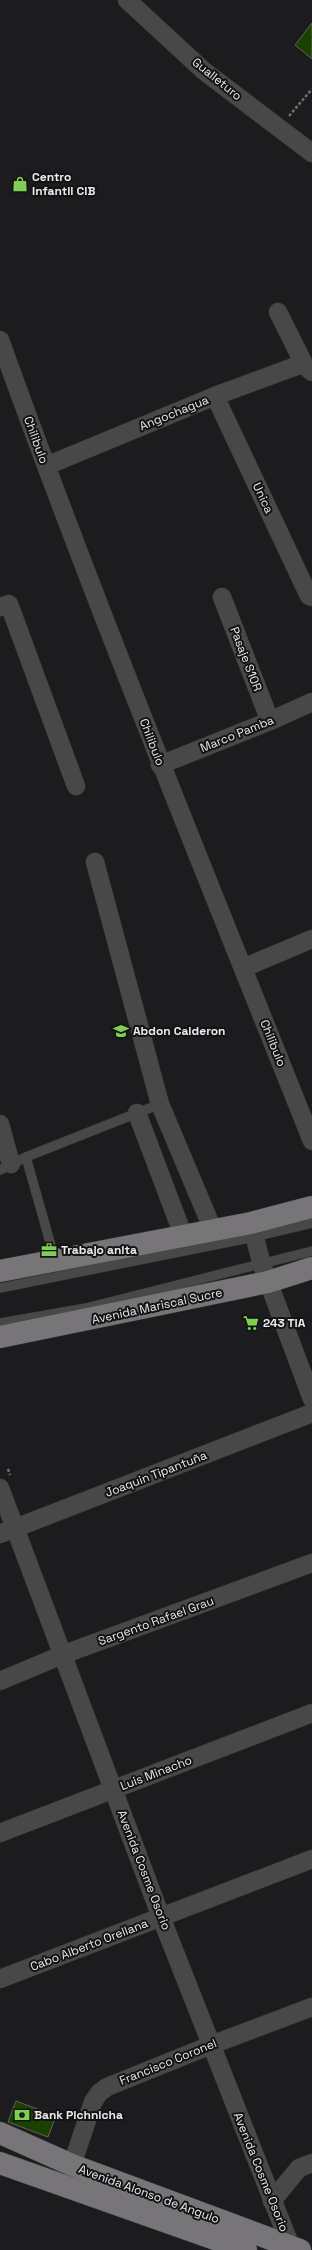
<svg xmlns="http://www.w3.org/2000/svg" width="312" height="2250" font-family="'Space Grotesk',sans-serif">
<rect width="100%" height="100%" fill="#1c1b1d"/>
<path fill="#1b4100" stroke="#60625f" d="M312,23V59L295,45Z
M16,2101L56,2116L48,2137L8,2122Z"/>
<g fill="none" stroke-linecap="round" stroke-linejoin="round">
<defs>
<path id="lane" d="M26,1157L55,1260
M0,1170L26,1157L160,1104
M0,1288L254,1237L312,1223
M0,1323L86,1308L312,1251"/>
<path id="street" d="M127,0L204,71L312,153
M278,312L305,366L312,372
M0,340C97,610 206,875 312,1141
M215,396L309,596L312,597
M46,466L215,396L299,365L305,366
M222,597L270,721
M0,607L9,604L76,786
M160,765L270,721L312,702
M95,862L160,1104L213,1230
M243,968L312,939
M137,1113L183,1235
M0,1124L11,1164
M251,1223L262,1265L312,1399
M0,1488L161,1917L291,2247L290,2250
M0,1534L312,1413
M0,1681L62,1655L312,1563
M0,1833L312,1713
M0,1979L312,1859
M72,2165L93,2102L99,2093L107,2087L211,2045L312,2007
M272,2201L299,2168L312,2163"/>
<path id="primary" d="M0,1271L251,1223L312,1207
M0,1337L268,1282L312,1268
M0,2133L72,2165L300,2250
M0,2163L246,2250"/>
</defs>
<use href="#lane" stroke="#39383a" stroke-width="10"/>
<use href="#street" stroke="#39383a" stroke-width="19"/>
<use href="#primary" stroke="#39383a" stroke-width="23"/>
<path stroke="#6f6e70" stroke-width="2.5" stroke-dasharray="3 2" stroke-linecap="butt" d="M289,116L312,89
M8,1469L10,1475"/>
<use href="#lane" stroke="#494849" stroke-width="9"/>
<use href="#street" stroke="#494849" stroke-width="18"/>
<use href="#primary" stroke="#777577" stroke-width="22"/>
</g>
<defs>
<symbol id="shop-bare" viewBox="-9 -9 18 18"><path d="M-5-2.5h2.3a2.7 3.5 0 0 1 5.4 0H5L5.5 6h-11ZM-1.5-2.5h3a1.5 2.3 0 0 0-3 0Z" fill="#7fd052" stroke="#131214" stroke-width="2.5" paint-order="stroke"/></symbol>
<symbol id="school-bare" viewBox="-9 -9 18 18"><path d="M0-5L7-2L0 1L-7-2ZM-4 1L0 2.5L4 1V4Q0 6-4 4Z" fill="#7fd052" stroke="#131214" stroke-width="2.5" paint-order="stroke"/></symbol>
<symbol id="office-bare" viewBox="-9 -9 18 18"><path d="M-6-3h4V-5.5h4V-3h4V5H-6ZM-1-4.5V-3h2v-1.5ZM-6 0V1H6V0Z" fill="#7fd052" stroke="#131214" stroke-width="2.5" paint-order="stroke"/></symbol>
<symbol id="supermarket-bare" viewBox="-9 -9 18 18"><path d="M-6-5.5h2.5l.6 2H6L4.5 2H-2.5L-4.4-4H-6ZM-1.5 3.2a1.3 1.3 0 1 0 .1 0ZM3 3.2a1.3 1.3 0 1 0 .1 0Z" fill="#7fd052" stroke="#131214" stroke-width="2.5" paint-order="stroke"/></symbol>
<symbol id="bank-bare" viewBox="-9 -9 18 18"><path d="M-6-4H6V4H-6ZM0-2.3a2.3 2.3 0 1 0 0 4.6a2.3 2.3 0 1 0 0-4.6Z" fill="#7fd052" stroke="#131214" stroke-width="2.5" paint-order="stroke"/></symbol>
</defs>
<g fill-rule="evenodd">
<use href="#shop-bare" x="9" y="173" width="22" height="22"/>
<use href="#school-bare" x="110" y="1020" width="22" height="22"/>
<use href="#office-bare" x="38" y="1239" width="22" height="22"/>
<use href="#supermarket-bare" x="240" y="1312" width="22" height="22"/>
<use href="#bank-bare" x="11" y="2104" width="22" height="22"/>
</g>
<g text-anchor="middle" stroke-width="4" stroke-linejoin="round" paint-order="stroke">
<g font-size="12" fill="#ebeaec" stroke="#131214">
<text transform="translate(217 79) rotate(39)" y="4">Gualleturo</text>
<text transform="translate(174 413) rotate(-22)" y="4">Angochagua</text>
<text transform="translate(36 440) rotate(70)" y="4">Chilibulo</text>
<text transform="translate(263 498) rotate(65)" y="4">Unica</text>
<text transform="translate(246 659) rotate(69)" y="4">Pasaje S10R</text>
<text transform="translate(237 734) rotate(-22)" y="4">Marco Pamba</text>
<text transform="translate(152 742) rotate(69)" y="4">Chilibulo</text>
<text transform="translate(273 1043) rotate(68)" y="4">Chilibulo</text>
<text transform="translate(157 1306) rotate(-12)" y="4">Avenida Mariscal Sucre</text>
<text transform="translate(156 1474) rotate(-21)" y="4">Joaquin Tipantuña</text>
<text transform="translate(156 1621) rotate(-20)" y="4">Sargento Rafael Grau</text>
<text transform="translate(156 1773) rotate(-21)" y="4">Luis Minacho</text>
<text transform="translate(144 1870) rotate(69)" y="4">Avenida Cosme Osorio</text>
<text transform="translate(89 1945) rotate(-21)" y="4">Cabo Alberto Orellana</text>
<text transform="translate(168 2062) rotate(-22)" y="4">Francisco Coronel</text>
<text transform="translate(261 2172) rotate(68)" y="4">Avenida Cosme Osorio</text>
<text transform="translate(149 2194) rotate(20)" y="4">Avenida Alonso de Angulo</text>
</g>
<g font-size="12" font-weight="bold" fill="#ebeaec" stroke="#131214" text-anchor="start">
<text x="32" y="181">Centro<tspan x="32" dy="14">Infantil CIB</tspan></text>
<text x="133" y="1035">Abdon Calderon</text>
<text x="61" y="1254">Trabajo anita</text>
<text x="263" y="1327">243 TIA</text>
<text x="34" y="2119">Bank Pichnicha</text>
</g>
</g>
</svg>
